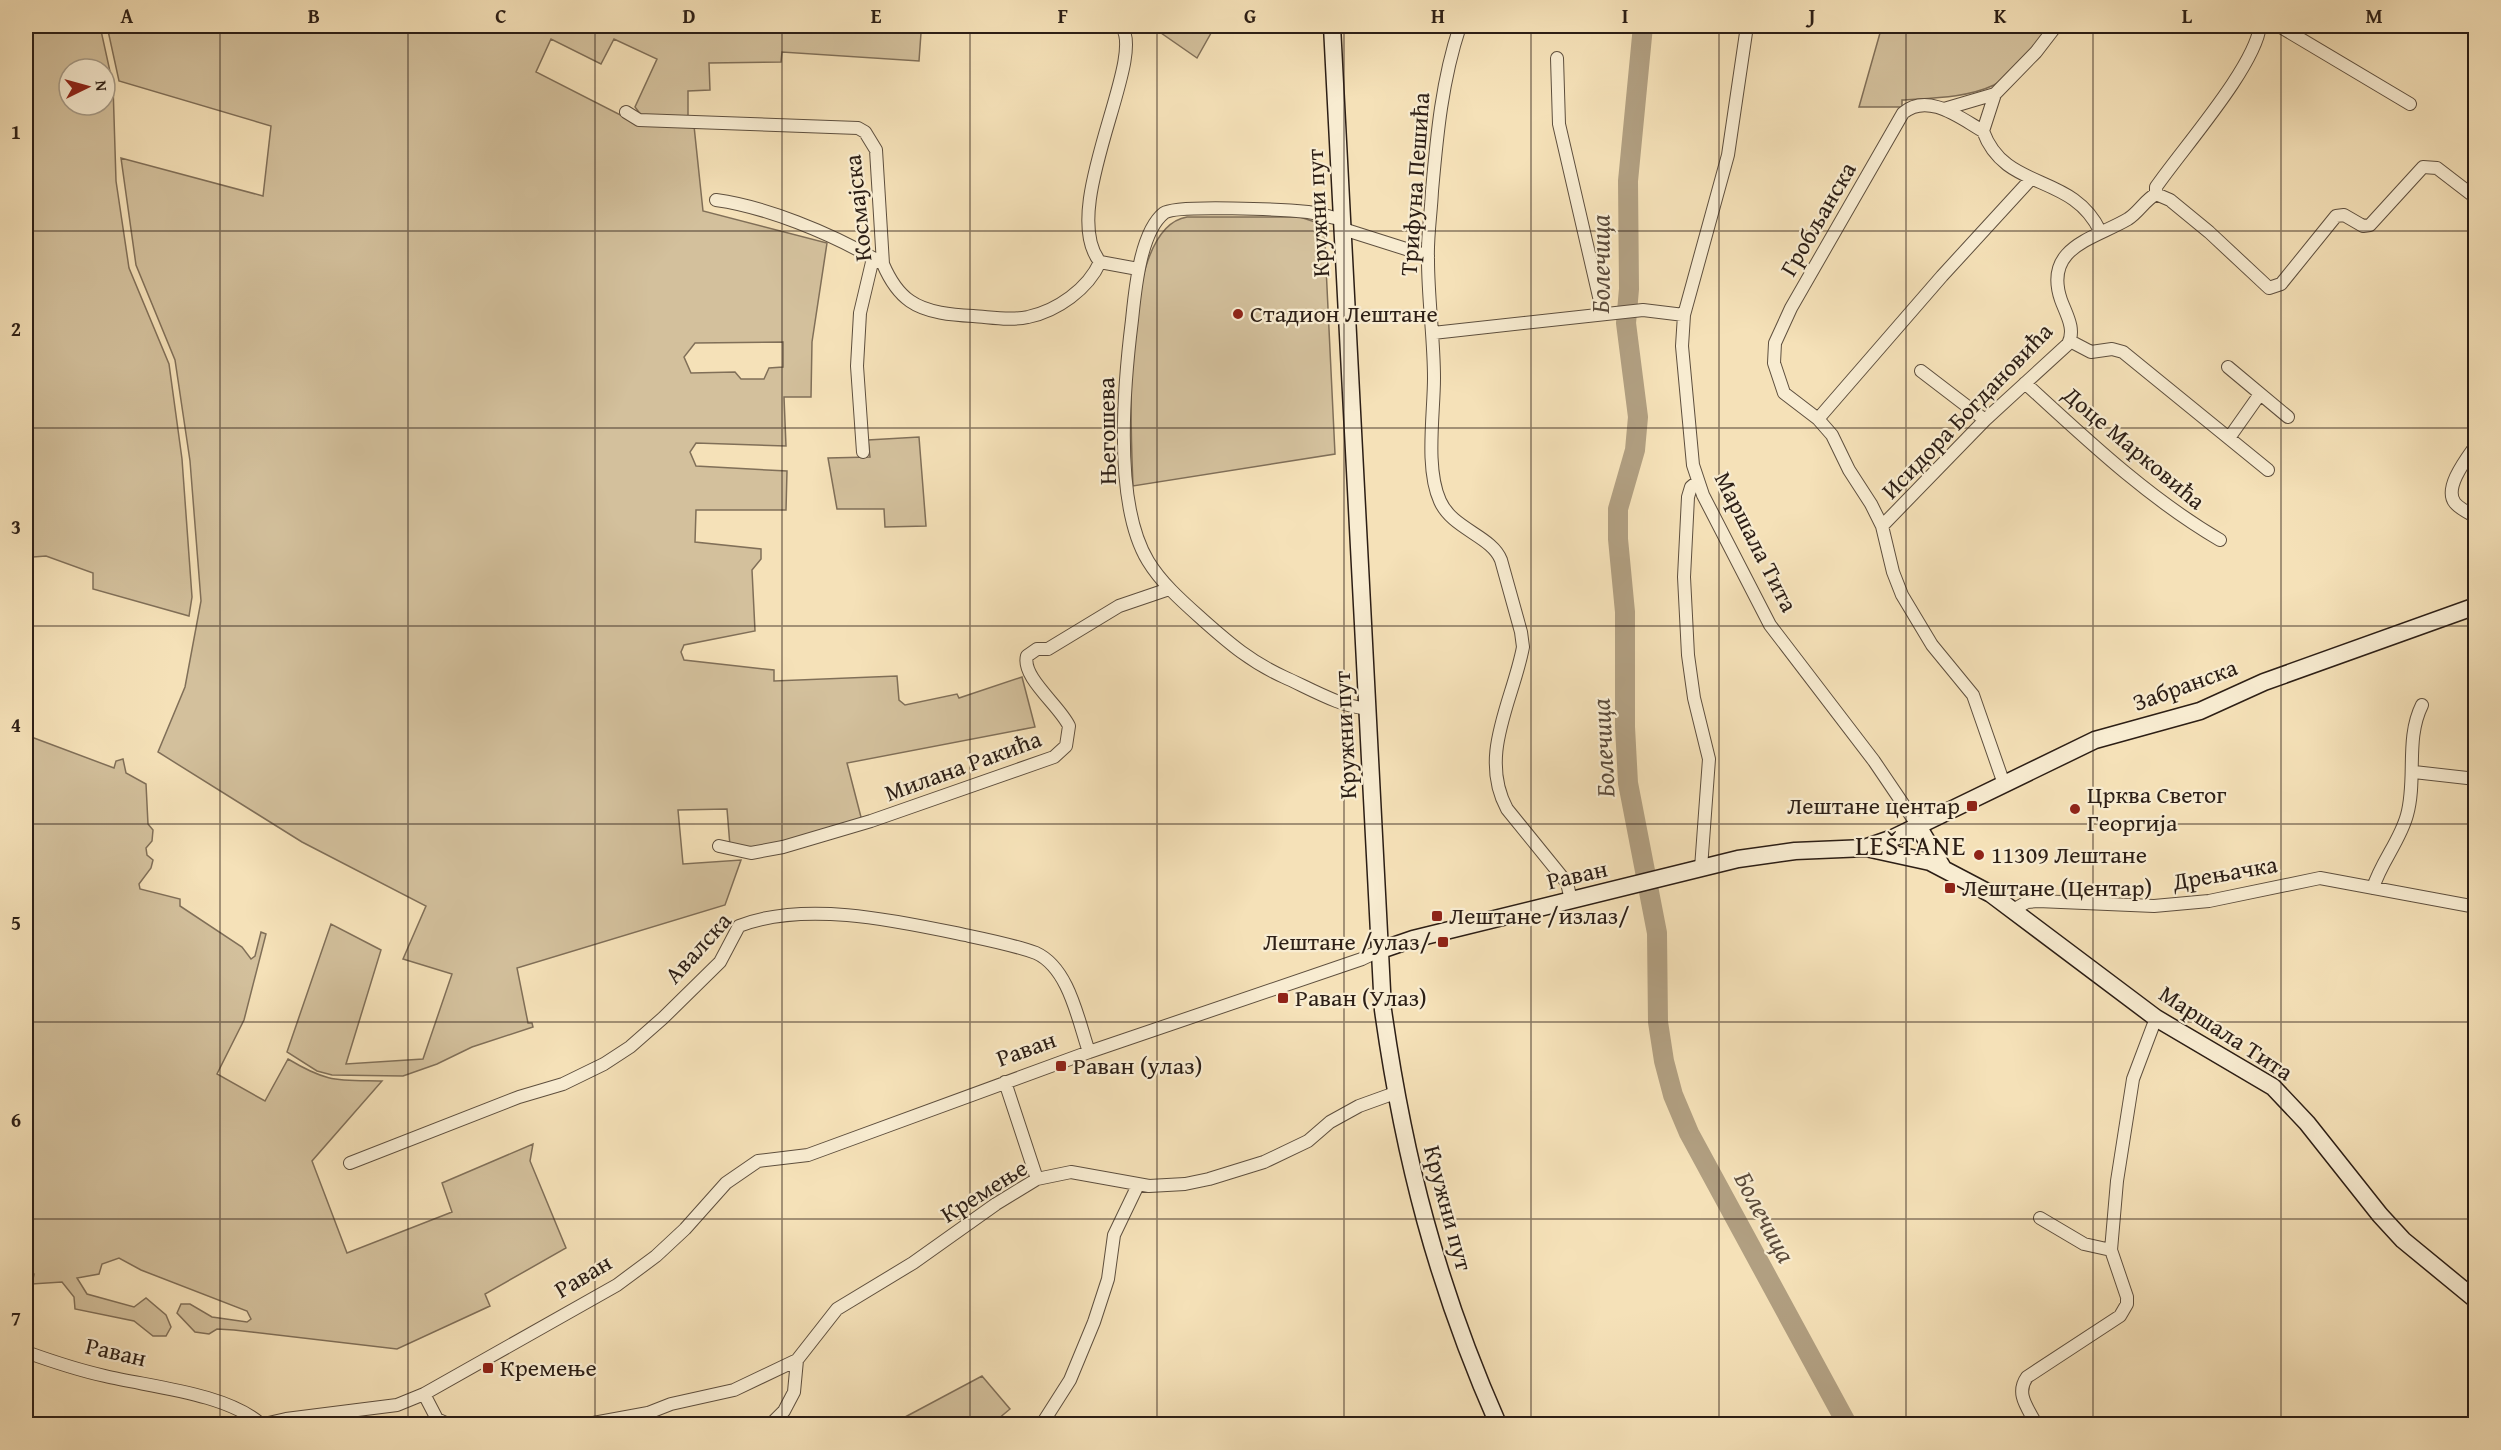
<svg xmlns="http://www.w3.org/2000/svg" width="2501" height="1450" font-family="'Gentium Book Plus',serif">
<rect width="100%" height="100%" fill="#f5e1b8"/>
<filter id="stains"><feTurbulence type="fractalNoise" baseFrequency=".00333" numOctaves="4"/><feColorMatrix values="0 0 0 0 .2 0 0 0 0 .09 0 0 0 0 .02 0 0 0 .5 -.17"/></filter>
<radialGradient id="worn" r=".72"><stop offset=".6" stop-color="#630" stop-opacity="0"/><stop offset="1" stop-color="#630" stop-opacity=".3"/></radialGradient>
<path fill="#d3c09c" stroke="#806f58" stroke-width="1.5" fill-rule="evenodd" d="M26,26H100L113,85L116,181L129,268L169,364L182,459L192,597L189,616L93,589V573L46,556L33,557L26,552ZM69,69H105V105H69Z
M107,26H892V31L921,33L919,61L782,52L781,62L709,63L710,90L688,91V116L641,115L635,107L657,59L614,39L601,64L551,39L536,72L638,124L694,126L703,211L827,243L812,342L811,397H784L786,446L696,443L690,452L696,466L787,471L786,510H696L695,542L761,549V559L752,570L755,631L684,645L681,652L684,660L774,670V681L897,676L899,700L905,705L957,694L959,698L1022,677L1035,727L847,763L862,821L760,849L730,846L727,809L678,810L683,864L741,860L725,905L517,968L528,1023H532L533,1027L472,1047L437,1064L403,1076L332,1075L317,1071L287,1052L331,924L381,950L346,1064L423,1059L452,974L403,959L426,906L302,842L158,752L185,687L201,601L190,461L175,360L136,265L121,158L263,196L271,126L119,81ZM783,342V367L769,368L764,379H741L735,372L691,373L684,357L695,343Z
M1151,26H1215L1197,58Z
M1882,26H2051C2035,45 2017,73 1994,85C1967,98 1931,98 1902,100V107H1859Z
M1187,217H1300L1324,225L1335,454L1133,486C1131,432 1119,228 1187,217Z
M919,437L926,526L885,527L884,509H837L828,458L870,457L868,440Z
M26,735L114,768L116,761L123,759L126,773L146,784L148,824L153,830L152,841L146,848L147,855L153,860L151,868L139,884L140,889L180,899V906L242,947L251,959L255,956L261,932L266,934L244,1020L217,1074L265,1101L288,1059C328,1083 337,1080 382,1081L312,1161L347,1253L452,1212L442,1183L533,1144L530,1161L566,1248L485,1294L490,1306L397,1349L234,1330L217,1329L209,1334L195,1332L177,1313L181,1304H190L212,1317L247,1322L251,1319L247,1311L141,1270L119,1258L102,1264L99,1274L77,1278L87,1294L134,1307L146,1298L166,1315L171,1327L166,1336H153L134,1321L75,1309L74,1297L62,1282L32,1284L34,1274L26,1272Z
M982,1376L1010,1409L992,1424H892Z"/>
<g fill="none" stroke-linecap="round" stroke-linejoin="round">
<path stroke="#b19f81" stroke-width="20" d="M1643,26L1628,181L1629,289L1626,323L1638,417L1635,450L1618,509V539L1625,612V727L1628,783L1657,933L1658,1022L1664,1061L1673,1095L1689,1133L1847,1424"/>
<defs>
<path id="street" d="M1121,26C1148,57 1057,209 1100,262L1138,269
M1460,26C1442,80 1437,134 1432,191C1431,214 1427,237 1428,260C1428,299 1434,339 1434,378C1434,414 1425,468 1440,501C1452,529 1492,536 1501,560L1521,632L1523,647C1513,701 1478,755 1507,809L1567,883L1571,900
M1747,26L1728,155L1684,315L1682,346L1693,465L1703,495L1770,625L1874,761L1918,826
M2056,26L2036,52L1995,94L1983,131C2005,192 2072,172 2100,231
M2279,26L2410,104
M1557,58L1559,124L1603,314
M1944,109L1995,94
M626,112L639,120L858,128L865,132L876,150L883,264C889,278 897,292 910,301C927,313 953,315 973,316C990,317 1011,321 1028,317C1057,311 1088,289 1100,262
M1983,131C1960,118 1928,92 1903,113L1791,308L1775,343L1774,363L1784,393L1818,419L1832,435L1849,470L1871,504L1882,526L1893,572L1902,595L1932,645L1973,695L2004,784
M2156,194L2170,200L2209,232L2269,288L2281,284L2336,216L2344,215L2363,226L2370,225L2423,167L2437,168L2476,198
M716,200C767,207 829,233 873,258
M1343,220C1331,217 1320,214 1308,212C1287,210 1176,204 1164,213C1140,232 1135,291 1132,320C1124,384 1113,503 1148,561C1162,584 1183,602 1203,620C1230,644 1251,662 1284,677C1307,687 1344,709 1368,708
M1343,229L1428,256
M1433,333L1643,310L1684,315
M2070,341L2091,352L2112,349L2123,352L2268,470
M2228,367L2288,417
M1921,371L1985,420
M2025,383C2086,439 2148,498 2220,540
M1818,419L1942,276L2031,179
M2229,438L2260,394
M2476,445C2467,458 2443,488 2455,503C2460,509 2469,513 2476,517
M863,452L857,366L860,313L873,258L883,264
M1697,482L1691,487L1688,497L1684,577L1688,655L1694,698L1709,759L1701,868
M1882,526L1985,420L2068,344C2076,329 2066,314 2061,300C2043,247 2094,239 2128,219C2139,212 2145,200 2156,194V187C2183,148 2255,67 2260,26
M2414,772L2476,779
M719,846L751,853L783,847L871,821L1054,757L1066,746L1069,726C1060,706 1021,677 1027,656L1037,649H1048L1119,606L1169,589
M2373,888C2381,862 2400,841 2407,815C2417,779 2405,739 2422,705
M2013,910L2027,902L2038,901L2154,906L2209,901L2320,878L2476,907
M1005,1082L1037,1179
M350,1163L519,1097L563,1084L604,1064L630,1047L663,1018L720,962L739,926C805,900 898,921 965,935C989,940 1014,945 1036,953C1069,968 1078,1020 1089,1052
M2040,1218L2084,1244L2111,1250
M26,1352C51,1361 78,1370 105,1376C151,1387 225,1393 261,1424
M424,1394L437,1419L448,1424
M264,1424L286,1419L397,1405L424,1394L617,1285L656,1256L685,1229L726,1183L758,1161L808,1155L1089,1052L1362,959L1381,950
M588,1424L648,1413L671,1404L734,1390L797,1360
M771,1424L784,1411L794,1392L797,1360L837,1309L913,1263L996,1204L1037,1179L1071,1172L1149,1186L1185,1184L1209,1179L1264,1162L1308,1141L1330,1122L1359,1106L1395,1093
M1042,1424L1070,1380L1094,1322L1108,1279L1114,1235L1138,1185
M2036,1424C2028,1408 2015,1394 2027,1377L2120,1316L2127,1304V1297L2111,1250L2117,1181L2133,1079L2156,1018"/>
<path id="secondary" d="M1332,26L1383,1010C1404,1159 1437,1286 1498,1424
M1918,826L1943,868
M1867,847L1893,838L2095,740L2200,711L2264,682L2476,606
M1381,950L1413,939L1738,859L1795,851L1866,848L1930,862L1991,894L2156,1018L2273,1087L2307,1123L2380,1215L2403,1240L2476,1300"/>
</defs>
<use href="#street" stroke="#5e4f3e" stroke-width="14"/>
<use href="#secondary" stroke="#2c1e15" stroke-width="19"/>
<use href="#street" stroke="#f8ecd1" stroke-width="12"/>
<use href="#secondary" stroke="#f8ecd1" stroke-width="16"/>
</g>
<path fill="none" stroke="#2c1e15" stroke-width="1.5" stroke-opacity="0.55" d="M220,26V1424M408,26V1424M595,26V1424M782,26V1424M970,26V1424M1157,26V1424M1344,26V1424M1531,26V1424M1719,26V1424M1906,26V1424M2093,26V1424M2281,26V1424M26,231H2476M26,428H2476M26,626H2476M26,824H2476M26,1022H2476M26,1219H2476"/>
<g fill="#8f2418" stroke="#f8ecd1" stroke-width="2">
<circle cx="1238" cy="314" r="6"/>
<rect x="1966" y="800" width="12" height="12" rx="3"/>
<circle cx="2075" cy="809" r="6"/>
<circle cx="1979" cy="855" r="6"/>
<rect x="1944" y="882" width="12" height="12" rx="3"/>
<rect x="1431" y="910" width="12" height="12" rx="3"/>
<rect x="1437" y="936" width="12" height="12" rx="3"/>
<rect x="1277" y="992" width="12" height="12" rx="3"/>
<rect x="1055" y="1060" width="12" height="12" rx="3"/>
<rect x="482" y="1362" width="12" height="12" rx="3"/>
</g>
<g text-anchor="middle" stroke-width="4.5" stroke-linejoin="round" paint-order="stroke">
<g font-size="24" fill="#2c1e15" stroke="#f8ecd1">
<text transform="translate(1415 184) rotate(-86)" y="8">Трифуна Пешића</text>
<text transform="translate(858 208) rotate(-96)" y="8">Космајска</text>
<text transform="translate(1318 213) rotate(-93)" y="8">Кружни пут</text>
<text transform="translate(1818 219) rotate(-60)" y="8">Гробљанска</text>
<text transform="translate(1967 411) rotate(-46)" y="8">Исидора Богдановића</text>
<text transform="translate(1107 431) rotate(-91)" y="8">Његошева</text>
<text transform="translate(2134 448) rotate(40)" y="8">Доце Марковића</text>
<text transform="translate(1756 542) rotate(63)" y="8">Маршала Тита</text>
<text transform="translate(2185 685) rotate(-20)" y="8">Забранска</text>
<text transform="translate(1345 735) rotate(-93)" y="8">Кружни пут</text>
<text transform="translate(963 766) rotate(-20)" y="8">Милана Ракића</text>
<text transform="translate(2225 873) rotate(-10)" y="8">Дрењачка</text>
<text transform="translate(1577 875) rotate(-13)" y="8">Раван</text>
<text transform="translate(698 948) rotate(-48)" y="8">Авалска</text>
<text transform="translate(2226 1033) rotate(33)" y="8">Маршала Тита</text>
<text transform="translate(1026 1049) rotate(-20)" y="8">Раван</text>
<text transform="translate(984 1191) rotate(-32)" y="8">Кремење</text>
<text transform="translate(1448 1208) rotate(75)" y="8">Кружни пут</text>
<text transform="translate(583 1276) rotate(-31)" y="8">Раван</text>
<text transform="translate(116 1352) rotate(13)" y="8">Раван</text>
</g>
<g font-size="24" fill="#2c1e15" stroke="#f8ecd1" text-anchor="start">
<text x="1250" y="322">Стадион Лештане</text>
<text x="2087" y="803">Црква Светог<tspan x="2087" dy="28">Георгија</tspan></text>
<text x="1960" y="814" text-anchor="end">Лештане центар</text>
<text x="1991" y="863">11309 Лештане</text>
<text x="1962" y="896">Лештане (Центар)</text>
<text x="1449" y="924">Лештане /излаз/</text>
<text x="1431" y="950" text-anchor="end">Лештане /улаз/</text>
<text x="1295" y="1006">Раван (Улаз)</text>
<text x="1073" y="1074">Раван (улаз)</text>
<text x="500" y="1376">Кремење</text>
</g>
<g font-size="26" font-style="italic" fill="#5b4b3b" stroke="#f8ecd1">
<text transform="translate(1600 264) rotate(-90)" y="9">Болечица</text>
<text transform="translate(1603 748) rotate(-93)" y="9">Болечица</text>
<text transform="translate(1765 1217) rotate(62)" y="9">Болечица</text>
</g>
<g font-size="27" letter-spacing="1.5" fill="#2c1e15" stroke="#f8ecd1">
<text x="1911" y="855">LEŠTANE</text>
</g>
</g>
<rect width="2501" height="1450" fill="none" stroke="#f5e1b8" stroke-width="66"/>
<g transform="translate(87 87) rotate(85)"><circle r="28" fill="#f8ecd1" stroke="#a69a86" stroke-width="1.5"/>
<path d="M0-4.5L10 22L0 15L-10 22Z" fill="#8f2418"/>
<text y="-9" font-size="16" font-weight="bold" text-anchor="middle" fill="#2c1e15">N</text>
</g>
<rect x="33" y="33" width="2435" height="1384" fill="none" stroke="#2c1e15" stroke-width="2"/>
<g font-size="20" text-anchor="middle" font-weight="bold" fill="#2c1e15">
<text x="127" y="23">A</text>
<text x="314" y="23">B</text>
<text x="501" y="23">C</text>
<text x="689" y="23">D</text>
<text x="876" y="23">E</text>
<text x="1063" y="23">F</text>
<text x="1250" y="23">G</text>
<text x="1438" y="23">H</text>
<text x="1625" y="23">I</text>
<text x="1812" y="23">J</text>
<text x="2000" y="23">K</text>
<text x="2187" y="23">L</text>
<text x="2374" y="23">M</text>
<text x="16" y="139">1</text>
<text x="16" y="336">2</text>
<text x="16" y="534">3</text>
<text x="16" y="732">4</text>
<text x="16" y="930">5</text>
<text x="16" y="1127">6</text>
<text x="16" y="1325">7</text>
</g>
<rect width="100%" height="100%" filter="url(#stains)"/>
<rect width="100%" height="100%" fill="url(#worn)"/>
</svg>
